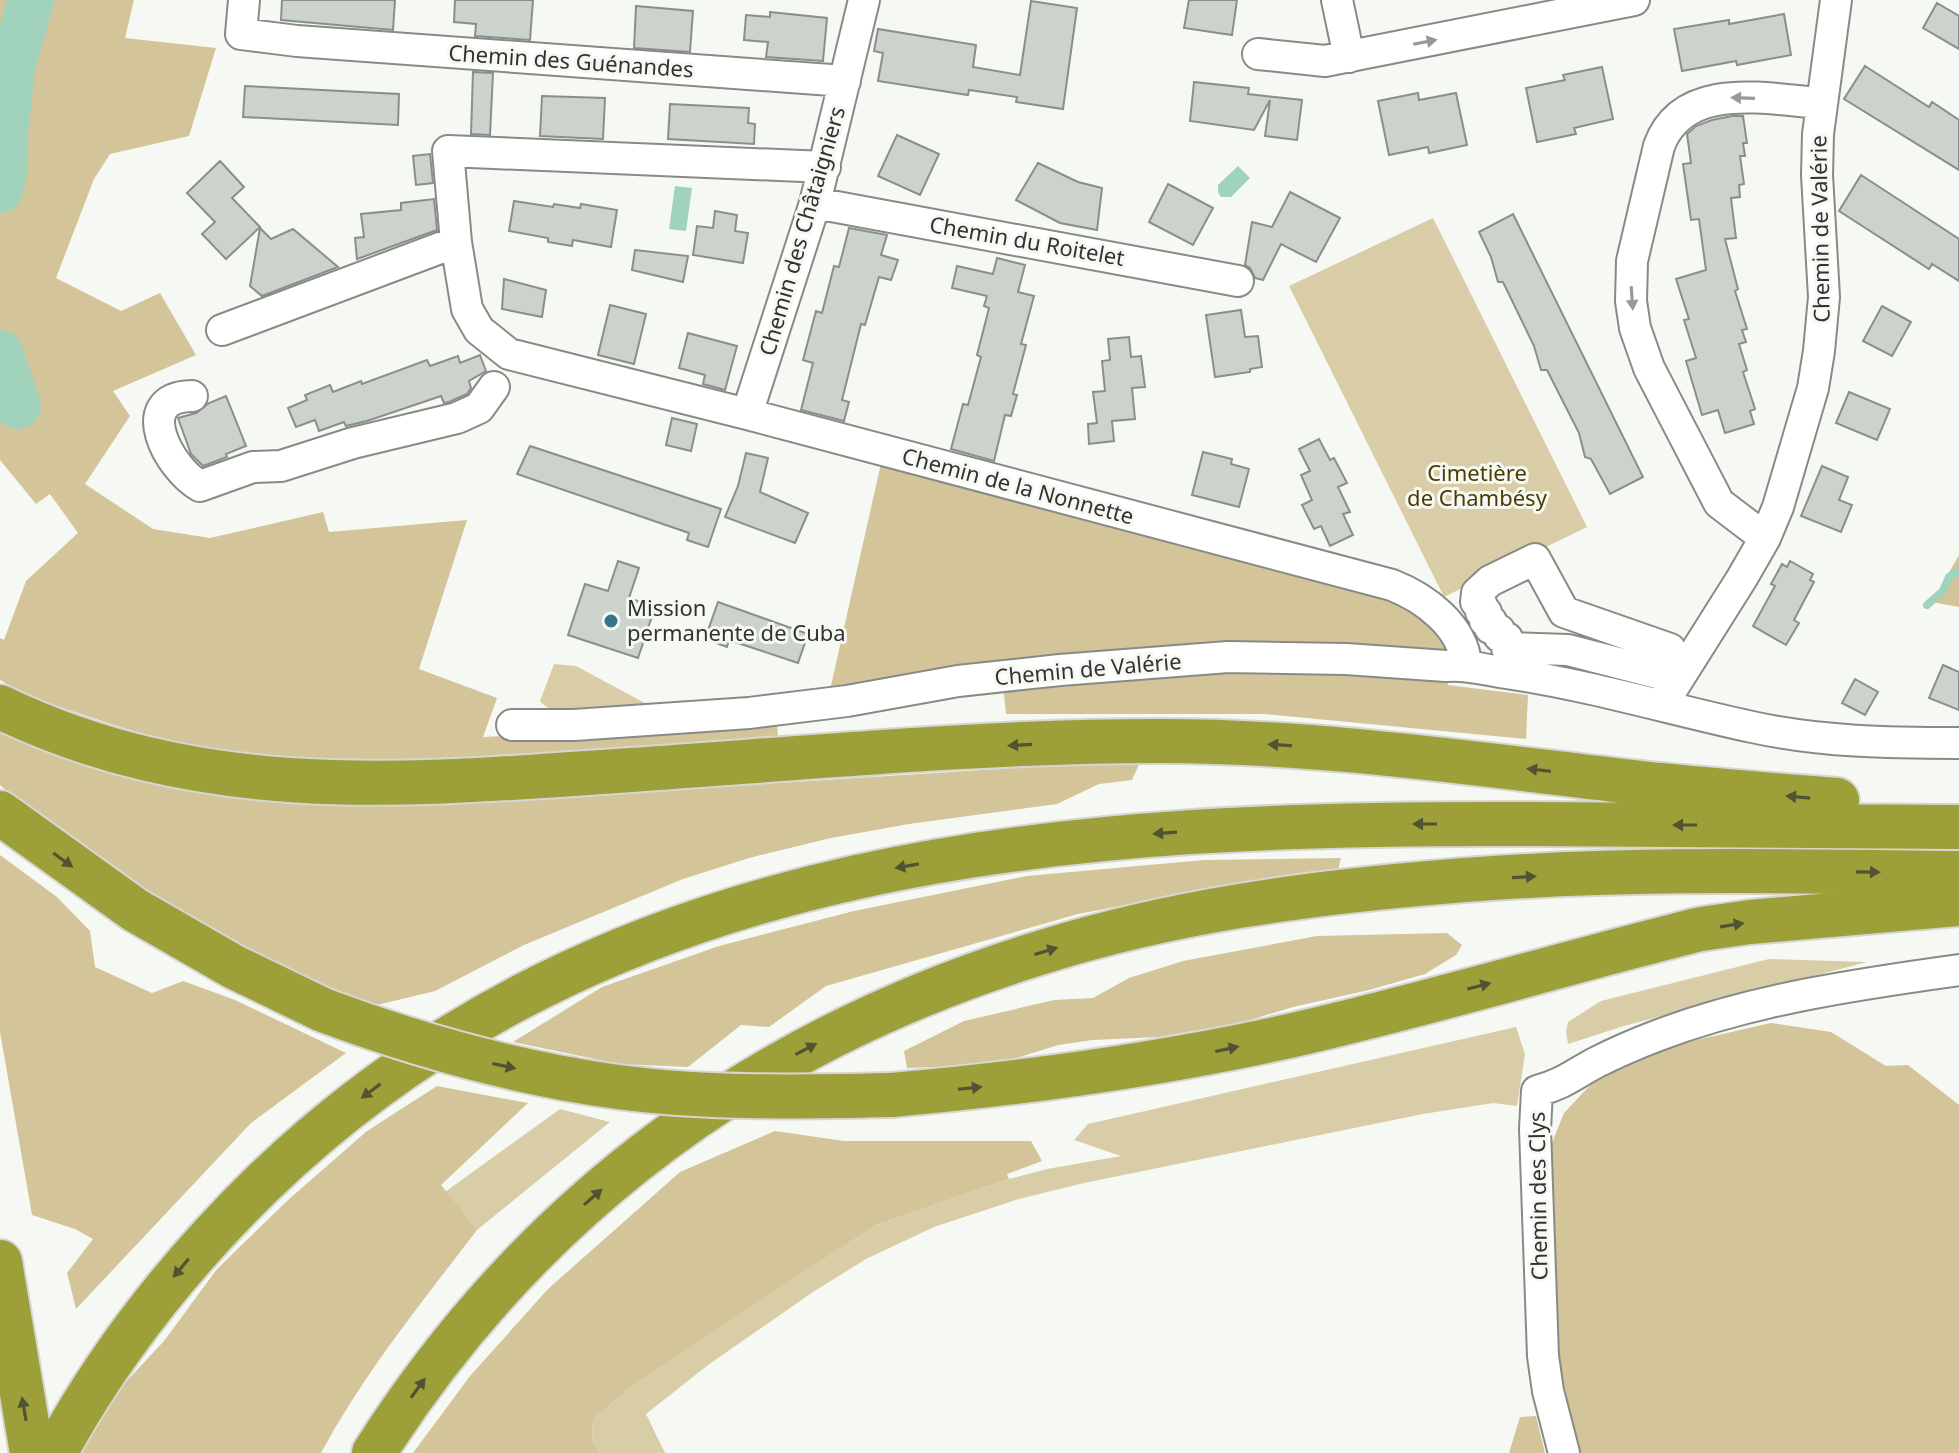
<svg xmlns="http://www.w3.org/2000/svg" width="1959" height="1453" font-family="'Noto Sans',sans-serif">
<rect width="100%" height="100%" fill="#f6f9f3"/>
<path fill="#d9cda7" d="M1433,218L1587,527L1444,597L1289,286Z
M554,664L576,666L656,709C626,711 560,725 540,701Z
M1769,959L1867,962L1624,1026L1568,1044L1566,1032L1568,1022L1601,1001Z
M1516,1027L1525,1054L1517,1106L1493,1103L1423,1114L1084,1183L1019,1199L934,1227L866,1259L813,1292L708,1365L646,1414L665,1453H600L592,1440L593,1419L632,1386L876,1225L1009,1179L1047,1169L1121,1156L1074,1140L1088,1124Z
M560,1109L610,1122L477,1230L445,1192Z"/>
<path fill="#d3c499" d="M0,0H134L125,38L216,48L189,136L110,154L94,179L56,278L121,311L160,293L196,355L113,391L130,416L85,484L153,529L210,538L323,512L329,532L467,520L419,669L497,698L483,737L777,723L778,736C668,746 560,756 450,759C323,763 211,760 90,717C60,707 27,697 0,680V638L4,640L26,581L78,533L50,494L36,504L0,460Z
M882,459L1378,594C1409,607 1426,620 1448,646V685L1528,695L1526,739L1264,714H1006L1001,666L830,690Z
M1959,555V607L1932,602Z
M0,727L227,795L301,803L419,804L558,797L1141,760L1132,780L1099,784L1057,804L909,824L831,838L749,858L683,879L524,945L435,991L377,1005L337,991L252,954L178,912L37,819L0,785Z
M0,855L57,897L90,931L95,967L152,993L183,981L235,1000L346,1053L251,1123L76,1309L67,1273L93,1239L75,1229L32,1215L0,1032Z
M1341,858L1338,870L1250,881L1078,914L826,986L769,1027L741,1025L688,1067L619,1064L513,1042L602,987L719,946L854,911L1027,876L1204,860Z
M1447,933L1462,945L1456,955L1425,974L1369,990L1293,1007L1243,1022L1159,1037L1093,1040L1058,1045L994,1065L907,1068L904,1051L964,1021L1054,1000L1093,998L1129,978L1183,961L1317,936Z
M1771,1023L1831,1032L1886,1066L1908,1065L1959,1105V1453H1577L1560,1389L1552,1281L1551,1145L1564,1113L1595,1080L1683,1043Z
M437,1086L528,1103L441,1185L477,1230C422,1302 364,1373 321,1453H75L93,1417L164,1341L217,1269L288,1200L367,1131Z
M775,1131L844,1141H1031L1042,1161L1007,1174L1009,1179L876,1225L632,1386L593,1419L592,1440L600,1453H413L470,1376L548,1289L680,1172Z
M1536,1416L1545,1453H1509L1520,1417Z"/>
<path fill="#a1d2bc" d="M1238,166L1250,178L1231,197H1221L1218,192V185Z
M675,186L692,188L686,231L669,229Z"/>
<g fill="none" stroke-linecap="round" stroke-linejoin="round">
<path stroke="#a1d2bc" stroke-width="8" d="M1927,605L1943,591L1949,577L1959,571"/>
<path stroke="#a1d2bc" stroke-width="46" d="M0,190L4,171L5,133L12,67L31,0
M0,353L18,406"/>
</g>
<path fill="#ccd2cc" stroke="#898f8a" stroke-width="2" d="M282,0H395L393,30L281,20Z
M455,0H533L530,40L475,36L476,24L454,22Z
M1189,0H1237L1232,35L1184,28Z
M1031,1L1077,8L1063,109L1016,102L1017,97L969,90L968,95L878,81L883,53L874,51L878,29L976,45L973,67L1020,75Z
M1937,3L1959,16V49L1923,28Z
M636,6L693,11L690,52L634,48Z
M770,12L827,18L823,61L766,57L768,42L744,40L746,15L770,17Z
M1784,14L1791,55L1737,65L1736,61L1682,71L1674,29L1729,20V24Z
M1865,66L1929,107L1932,102L1959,120V170L1844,99Z
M1602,67L1613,119L1574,128L1576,134L1537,142L1526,88L1565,80L1563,75Z
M473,72L493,73L490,135L471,134Z
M1194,82L1249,88L1248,94L1302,100L1297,140L1265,136L1270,100L1254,130L1190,121Z
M245,86L399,94L398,125L243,117Z
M1418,93L1419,100L1456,93L1467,145L1429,153L1428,147L1389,155L1378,101Z
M542,96L605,98L603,139L540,136Z
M670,104L749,108L748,123L755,124L754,144L668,139Z
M1732,116H1743L1747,143H1743L1745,156H1740L1744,184L1739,185L1740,197L1731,198L1736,238L1725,239L1738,289L1735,291L1747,329L1742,330L1746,342L1739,344L1747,370L1743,372L1755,409L1750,411L1754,424L1725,433L1718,410L1702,415L1686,361L1696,358L1684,320L1689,319L1676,279L1706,270L1699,219L1691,220L1683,164L1691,163L1687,134L1696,126L1712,120Z
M897,135L939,154L920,195L878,176Z
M430,154L433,183L416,185L413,156Z
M220,161L244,187L232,198L260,227L226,259L202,234L215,222L187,193Z
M1038,163L1078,182L1102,188L1097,230L1060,223L1016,200Z
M1861,175L1959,239V281L1932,264L1929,269L1839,211Z
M1168,184L1213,208L1193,245L1149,222Z
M1290,192L1340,218L1316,262L1281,244L1263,280L1255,278L1250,268L1245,265L1252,222L1272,227Z
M434,199L437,230L357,259L355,238L364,237L361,214L401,210V203Z
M514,201L553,207L554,204L580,208L581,204L617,210L611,247L573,240L572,246L548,242V238L509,231Z
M715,211L737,215L735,231L748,233L743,263L693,255L697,226L713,228Z
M1513,214L1643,477L1610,494L1591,459L1585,457L1579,433L1547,370H1541L1534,346L1503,282H1498L1491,257L1479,232Z
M260,228L271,239L293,229L338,267L262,296L250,286Z
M849,228L887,235L881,255L898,260L891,280L879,277L865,325L861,324L842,400L849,402L844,421L801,410L813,363L803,360L816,311L822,313L834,266L839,267Z
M635,250L688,256L683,282L632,270Z
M997,258L1025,265L1018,292L1034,296L1021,344L1026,345L1013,394L1017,395L1011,416L1005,415L994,461L951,449L963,404L968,405L981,357L977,355L989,308L984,306L987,296L952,288L957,266L993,274Z
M504,279L546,290L542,317L502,309Z
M610,305L646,314L634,364L598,355Z
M1882,306L1911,322L1892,356L1863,341Z
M1241,310L1245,337L1258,336L1262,367L1250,369V372L1215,377L1206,315Z
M688,333L737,346L725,390L703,384L705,375L679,368Z
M1129,337L1131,357L1141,356L1145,387L1132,388L1135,419L1112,421L1114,441L1089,444L1088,424L1097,423L1093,392L1105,391L1102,361L1110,360L1108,339Z
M480,355L486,371L469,381L471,388L467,394L449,402L444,403L441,396L367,421L346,426L344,422L319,431L315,420L296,427L288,408L307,400L305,395L330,385L333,392L361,381L362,384L427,360L430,366L458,356L460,363Z
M1849,392L1890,409L1877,440L1836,423Z
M226,396L246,446L226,454L227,457L203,466L191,454L178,418L196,413L209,403Z
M672,418L697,424L691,451L666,445Z
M1319,439L1330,460L1334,458L1347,483L1338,487L1350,512L1343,514L1353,535L1330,546L1321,526L1314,529L1302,505L1312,500L1301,475L1310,471L1299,449Z
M530,446L721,509L708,547L687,540L689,533L517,474Z
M1203,452L1232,459L1231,464L1249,469L1239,507L1192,495Z
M746,453L768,458L760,492L808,513L795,543L725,517L738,486Z
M1822,466L1848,477L1839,500L1852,505L1841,532L1801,516Z
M618,561L639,568L629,598L655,607L638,658L568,635L585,584L608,591Z
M1790,561L1813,574L1810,580L1814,582L1794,620L1799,623L1786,645L1753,626L1775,586L1771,584L1782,564L1787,567Z
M718,602L808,634L798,663L729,640L727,647L705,639Z
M1943,665L1959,672V710L1929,698Z
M1855,679L1878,692L1865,715L1842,703Z"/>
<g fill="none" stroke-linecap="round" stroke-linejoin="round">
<defs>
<path id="minor" d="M244,0L241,34L297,41L845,81
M1337,0L1349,57
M1258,54L1325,61L1634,0
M825,167L448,151L456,242L467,309L479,330L509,354L747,414L1392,585C1425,598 1463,626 1466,664
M815,203L1238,281
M222,330L456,242
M192,396C130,397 169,469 200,486L253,467L281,466L353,443L457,418L479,408L494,387
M747,414L815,203L864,0
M1765,538L1719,503L1649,368L1635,328L1631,301L1632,261L1659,146C1683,80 1766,99 1820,103
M1535,559L1564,612L1670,649L1657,673L1568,650L1507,648V638L1499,636V630L1490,628L1491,621H1485L1486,612H1481V603L1476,602L1477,593L1490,581Z
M1662,705L1742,578L1765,538L1778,507L1813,388L1819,351L1824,297L1817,175L1818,134L1836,0
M512,725H574L749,713L847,701L958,681L1060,670L1228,657L1346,659L1446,666C1468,664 1485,670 1506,673C1589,685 1669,709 1752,727C1821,742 1889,743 1959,743
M1564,1453L1548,1391L1543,1356L1535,1129L1537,1091C1564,1084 1574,1074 1597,1062C1617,1052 1638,1043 1659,1035C1755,999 1858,984 1959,970"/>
<path id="highway" d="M0,707C206,806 411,785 631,770C807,758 984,741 1160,741C1322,741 1482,765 1642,783C1707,790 1772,795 1837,800
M0,813L135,910L234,967L323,1010
M892,1095C1026,1083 1158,1065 1289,1036C1427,1005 1563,963 1701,929L1750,922L1959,904
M0,1262L32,1453
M55,1453C110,1352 180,1264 262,1184C609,848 1076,822 1532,824C1674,825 1817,826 1959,827
M374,1453C534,1202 762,1037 1046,951C1174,911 1308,893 1441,882C1613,867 1787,871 1959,873"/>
</defs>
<use href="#minor" stroke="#888b85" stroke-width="34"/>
<use href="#highway" stroke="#d6d6d6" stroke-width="48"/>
<use href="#minor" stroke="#fff" stroke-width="30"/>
<use href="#highway" stroke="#9d9f38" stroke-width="44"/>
<defs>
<path id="highway-bridge" d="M323,1010C419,1046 516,1073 618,1087C709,1099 801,1097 892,1095"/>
</defs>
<use href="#highway-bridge" stroke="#d6d6d6" stroke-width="48" stroke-linecap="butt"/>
<use href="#highway-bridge" stroke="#9d9f38" stroke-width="44"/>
</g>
<defs><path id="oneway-solid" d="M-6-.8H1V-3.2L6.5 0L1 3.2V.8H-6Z" transform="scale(2)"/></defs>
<g fill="#989998">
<use href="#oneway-solid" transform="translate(1425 42) rotate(-11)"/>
<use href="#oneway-solid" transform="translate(1743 98) rotate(-178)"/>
<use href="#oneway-solid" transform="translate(1632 298) rotate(86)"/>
</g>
<g fill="#525333">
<use href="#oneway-solid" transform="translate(1020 745) rotate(177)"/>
<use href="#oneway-solid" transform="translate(1280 745) rotate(-177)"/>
<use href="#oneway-solid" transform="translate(1539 770) rotate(-173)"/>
<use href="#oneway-solid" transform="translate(1798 797) rotate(-175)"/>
<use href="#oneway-solid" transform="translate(1425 824) rotate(180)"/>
<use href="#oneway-solid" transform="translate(1685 825) rotate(-180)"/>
<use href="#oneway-solid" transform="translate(1165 833) rotate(176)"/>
<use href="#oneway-solid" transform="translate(63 860) rotate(36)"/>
<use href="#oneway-solid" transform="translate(907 866) rotate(170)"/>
<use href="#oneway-solid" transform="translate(1868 872) rotate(1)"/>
<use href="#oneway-solid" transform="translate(1524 877) rotate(-3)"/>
<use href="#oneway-solid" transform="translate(1732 925) rotate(-9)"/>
<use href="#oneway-solid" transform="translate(1046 951) rotate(-17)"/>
<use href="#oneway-solid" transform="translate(1479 986) rotate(-15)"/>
<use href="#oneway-solid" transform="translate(806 1049) rotate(-28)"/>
<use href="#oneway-solid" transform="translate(1227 1049) rotate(-12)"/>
<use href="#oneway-solid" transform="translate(504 1066) rotate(12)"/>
<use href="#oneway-solid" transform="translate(970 1088) rotate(-6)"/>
<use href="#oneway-solid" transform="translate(371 1091) rotate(143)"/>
<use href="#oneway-solid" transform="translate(593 1197) rotate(-41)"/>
<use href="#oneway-solid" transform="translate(181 1268) rotate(130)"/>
<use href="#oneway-solid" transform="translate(418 1388) rotate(-54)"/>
<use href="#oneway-solid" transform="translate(24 1409) rotate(-100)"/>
</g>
<circle fill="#357589" stroke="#f6f9f3" stroke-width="3" cx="611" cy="621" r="8"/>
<g text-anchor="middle" stroke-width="6" stroke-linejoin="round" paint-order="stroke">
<g font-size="22" fill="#323331" stroke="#f6f9f3">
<text transform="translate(571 61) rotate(4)" y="8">Chemin des Guénandes</text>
<text transform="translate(1820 229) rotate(-91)" y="8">Chemin de Valérie</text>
<text transform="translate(802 231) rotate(-74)" y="8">Chemin des Châtaigniers</text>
<text transform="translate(1027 241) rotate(10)" y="8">Chemin du Roitelet</text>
<text transform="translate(1018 486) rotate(15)" y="8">Chemin de la Nonnette</text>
<text transform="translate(1088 669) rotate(-5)" y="8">Chemin de Valérie</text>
<text transform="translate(1538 1196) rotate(-91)" y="8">Chemin des Clys</text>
</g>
<g font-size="22" fill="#4c3c04" stroke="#f6f9f3">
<text x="1477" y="481">Cimetière<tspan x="1477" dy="25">de Chambésy</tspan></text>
</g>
<g font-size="22" fill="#323331" stroke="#f6f9f3" text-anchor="start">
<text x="627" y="616">Mission<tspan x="627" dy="25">permanente de Cuba</tspan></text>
</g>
</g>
</svg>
